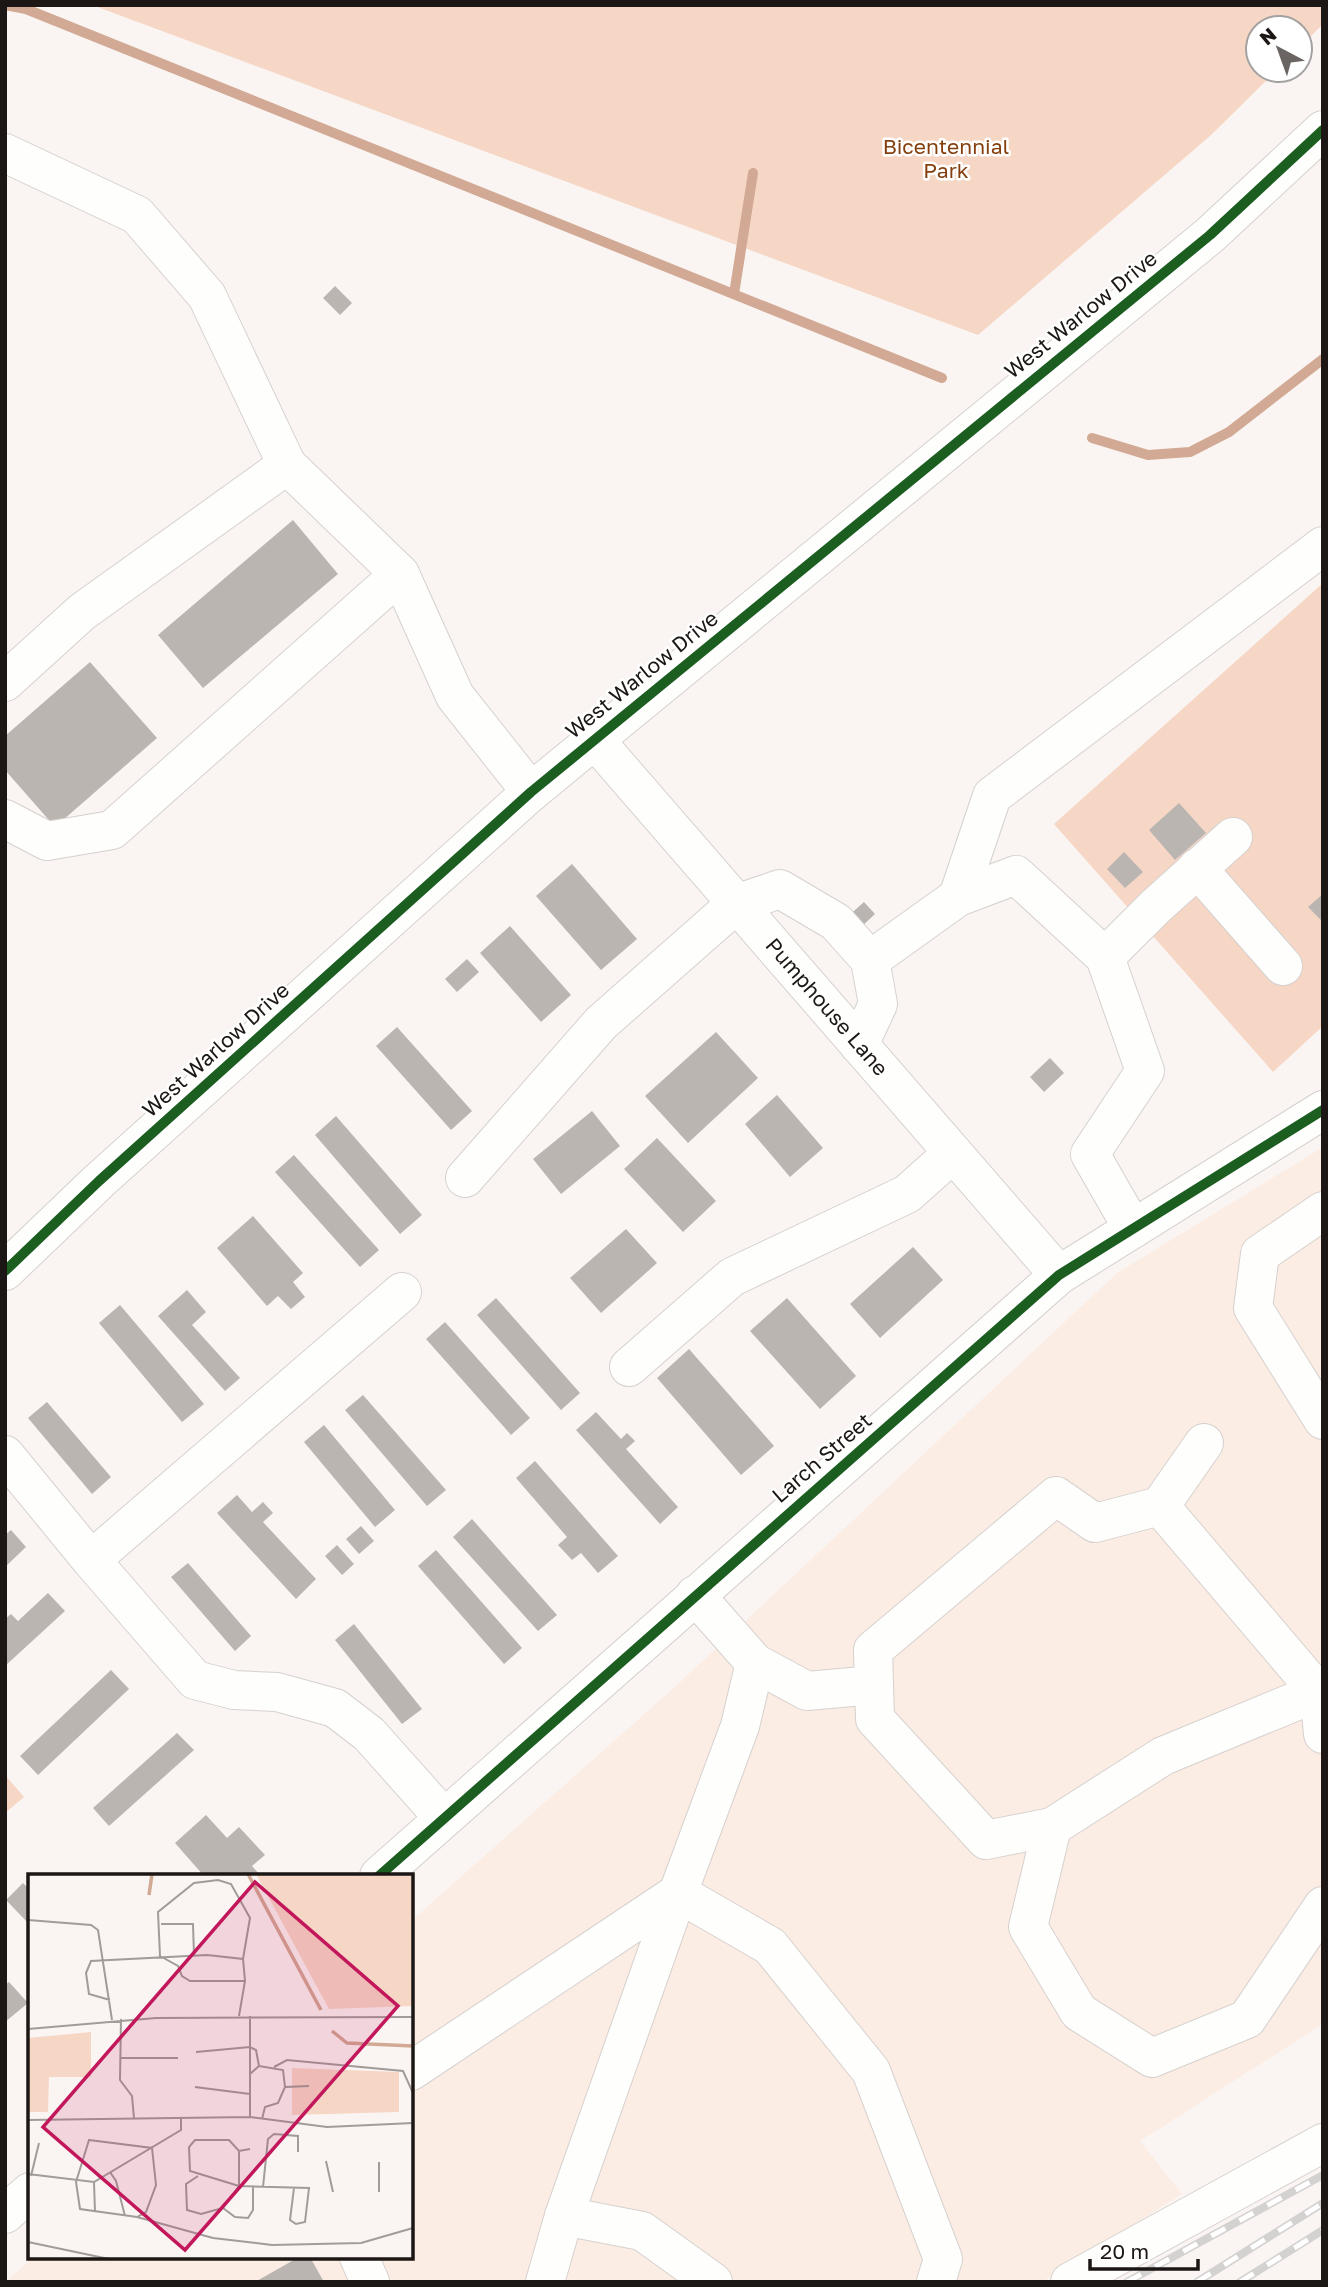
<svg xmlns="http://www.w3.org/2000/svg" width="1328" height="2287" font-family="'Golos Text',sans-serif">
<rect width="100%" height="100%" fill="#faf5f2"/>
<path fill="#fcede4" d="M1323,1147V2024L1140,2141L1182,2194L1042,2282H6L33,2257H411V1921L676,1686L1117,1273Z"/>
<path fill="#f6d7c6" d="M92,5H1323V24L1300,47V28H1258V70H1277L1210,136L978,335Z
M1323,583V1026L1273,1072L1054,824Z
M5,1775L24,1797L5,1813Z"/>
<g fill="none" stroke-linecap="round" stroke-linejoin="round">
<path stroke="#d2a994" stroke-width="10" d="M5,5L26,9L942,378
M734,294L753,173
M1092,438L1148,455L1190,452L1229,432L1323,359"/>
</g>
<path fill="#bbb5b2" d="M335,286L352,303L340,315L323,298Z
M293,520L338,574L203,688L158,635Z
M90,662L157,738L55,827L5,770V736Z
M1179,803L1206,833L1175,860L1149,830Z
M1124,852L1143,872L1125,888L1107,869Z
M572,864L637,939L601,970L536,896Z
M1323,894V922L1308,907Z
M864,902L875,914L858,930L846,918Z
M510,926L571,995L541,1022L480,953Z
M467,959L479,972L457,992L445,979Z
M397,1027L472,1111L451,1130L376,1046Z
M716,1032L758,1078L688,1143L645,1096Z
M1050,1058L1064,1073L1044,1092L1030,1077Z
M777,1095L823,1148L790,1177L745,1124Z
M592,1111L620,1146L561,1194L533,1159Z
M336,1116L422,1215L400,1234L315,1135Z
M657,1138L716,1201L683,1232L624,1169Z
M294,1155L379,1250L360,1267L275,1172Z
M253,1216L303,1273L293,1282L305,1297L291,1309L278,1296L267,1306L217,1248Z
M626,1229L657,1263L601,1313L570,1278Z
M913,1247L943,1280L880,1338L850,1304Z
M187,1290L206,1312L192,1325L240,1378L225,1391L158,1316Z
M496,1298L580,1393L561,1410L477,1315Z
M787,1298L856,1376L820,1409L750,1331Z
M120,1305L204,1404L182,1422L99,1323Z
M445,1322L530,1418L511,1435L426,1339Z
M689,1349L774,1446L741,1475L657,1378Z
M363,1395L446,1490L427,1506L345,1410Z
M47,1402L111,1477L92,1494L28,1418Z
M596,1412L621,1439L627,1433L635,1441L626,1449L678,1507L660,1524L576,1430Z
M324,1425L395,1510L375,1527L304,1442Z
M535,1461L618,1556L598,1573L581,1553L572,1560L558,1545L567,1537L516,1478Z
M237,1495L252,1512L263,1502L273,1513L263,1522L316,1579L296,1599L217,1513Z
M472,1519L557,1615L538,1631L453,1537Z
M361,1526L374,1541L359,1554L346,1539Z
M11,1530L26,1547L5,1567V1535Z
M337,1545L354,1564L342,1575L325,1556Z
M436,1550L522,1648L504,1664L418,1566Z
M188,1563L251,1636L235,1651L171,1577Z
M48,1593L65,1611L5,1666V1619L11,1614L18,1621Z
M354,1624L422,1709L402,1724L335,1640Z
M111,1670L129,1689L38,1775L20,1756Z
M177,1733L194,1750L109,1826L93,1808Z
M206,1815L227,1838L239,1827L265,1855L252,1866L261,1876H204L175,1843Z
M23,1883L30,1890V1925L6,1900Z
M9,1982L28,2003L5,2022V1985Z
M299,2257H310L324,2282H255Z"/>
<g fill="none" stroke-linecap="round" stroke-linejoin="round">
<defs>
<g id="minor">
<path d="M5,153L137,215L207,296L287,465"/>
<path d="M5,682L82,612L287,465L400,574L455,696L531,792"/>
<path id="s1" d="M594,739L1059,1275"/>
<path d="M5,819L47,841L112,830L400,574"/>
<path d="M1197,868L1283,966"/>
<path d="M958,897L992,796L1323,546"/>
<path d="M1105,957L1156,906L1233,837"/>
<path d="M870,960L958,897L1016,875L1105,957L1145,1071L1090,1154L1133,1229"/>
<path d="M465,1178L601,1023L736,904L780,889L836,922L870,960L878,1004L859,1045"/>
<path d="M1323,1211L1260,1254L1253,1308L1323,1420"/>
<path d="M5,1271L99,1181L531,792L1210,235L1323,130"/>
<path d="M629,1367L732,1277L907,1194L953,1153"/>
<path d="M1204,1443L1160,1506L1095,1523L1056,1496L873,1650L875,1719L986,1840L1052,1827L1163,1756L1323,1690"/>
<path d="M5,1455L91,1560L195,1680L234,1690L277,1692L335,1708L369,1734L443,1817"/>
<path d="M1160,1506L1319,1693L1323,1734"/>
<path d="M91,1560L402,1292"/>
<path d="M755,1663L807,1691L874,1685"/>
<path d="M1052,1827L1028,1927L1079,2012L1152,2058L1247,2019L1323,1906"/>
<path d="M379,1876L1059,1275L1323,1110"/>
<path d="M411,2071L678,1893L770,1946L871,2071L943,2259L936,2282"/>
<path d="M5,2214L30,2192"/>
<path d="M564,2216L642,2231L713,2282"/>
<path d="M359,2257L370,2282"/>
<path d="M545,2282L564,2216L678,1893L740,1726L755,1663L695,1595"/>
<path d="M1070,2282L1323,2143"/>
</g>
</defs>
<use href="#minor" stroke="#d6d1ce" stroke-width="40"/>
<use href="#minor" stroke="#fefefd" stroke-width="38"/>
<defs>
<path id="rail" d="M1127,2282L1323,2175
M1197,2282L1323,2203
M1240,2282L1323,2230"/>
</defs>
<use href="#rail" stroke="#d4d2d1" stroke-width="8"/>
<use href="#rail" stroke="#fff" stroke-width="5" stroke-dasharray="16" stroke-linecap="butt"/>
<defs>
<path id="cycleway" d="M5,1271L99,1181L531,792L1210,235L1323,130
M379,1876L1059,1275L1323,1110"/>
</defs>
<use href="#cycleway" stroke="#fff" stroke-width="15"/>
<use href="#cycleway" stroke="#1b5e20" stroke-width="10"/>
</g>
<g text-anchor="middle" stroke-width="5" stroke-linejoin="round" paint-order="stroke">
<g font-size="21" fill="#853f0f" stroke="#fff">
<text x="946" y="154">Bicentennial<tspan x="946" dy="24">Park</tspan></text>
</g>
<g font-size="21" fill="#1c1714" stroke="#fff">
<text transform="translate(1081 315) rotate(-39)" y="7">West Warlow Drive</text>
<text transform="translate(642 675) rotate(-39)" y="7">West Warlow Drive</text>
<text dy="7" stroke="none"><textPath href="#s1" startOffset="355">Pumphouse Lane</textPath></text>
<text transform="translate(216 1050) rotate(-42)" y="7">West Warlow Drive</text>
<text transform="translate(822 1458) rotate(-41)" y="7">Larch Street</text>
</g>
</g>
<g transform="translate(28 1874)">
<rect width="385" height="385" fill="#faf5f2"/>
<path d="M228,0H385V132L301,135ZM63,158V203H21L20,238H0V164ZM264,194L371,198V238L264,241Z" fill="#f6d7c6"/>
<path fill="none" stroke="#d2a994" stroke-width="3.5" d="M220,0L293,136M121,21L124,0M304,157L319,169L385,172"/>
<path fill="none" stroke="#a19c99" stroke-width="2" d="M0,46L63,51L70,56L84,146M133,50H165L166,82M215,85L222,44L203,10L190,6L166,9L130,38L132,82L150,92L154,102L162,107H217M82,126L61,120L58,99L63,87L179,81L215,85L217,107L211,142M93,145L92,206L104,222L106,244M0,155L128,144L385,143M168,178L222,173L228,176L231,192L222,200M92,184H150M231,192L255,196L257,213L250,229L237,233L234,245M246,193L259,186L375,197L385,219M167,213L222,220M257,213L281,212M222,243V142M0,246L222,243L299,253L385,249M61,266L124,274L128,311L118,338L109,343L52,335L48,308ZM222,275L211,277L201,266H167L161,273L162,297L211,312L281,314L277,348L268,350L262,346L266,314M298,287L305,318M82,298L88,307L97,342M0,300L66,308L153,256V243M3,302L11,269M170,302L158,310L159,336L173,340L195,334L211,312V277M66,308L67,338M235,313L240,265L246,260L270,262V278M351,318V288M195,334L207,343L220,344L225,336V313M109,343L185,364L244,371L333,369L385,354M0,368L81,385"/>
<path fill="#c2185b" fill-opacity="0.15" stroke="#c2185b" stroke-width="3.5" d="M227,8L370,132L157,376L15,253Z"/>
<rect width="385" height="385" fill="none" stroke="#1c1714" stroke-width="3.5"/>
</g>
<rect width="1328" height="2287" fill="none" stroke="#1c1714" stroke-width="14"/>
<g transform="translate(1279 49) rotate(319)"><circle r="33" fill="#ffffff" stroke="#a4a2a1" stroke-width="2"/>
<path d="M0-5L12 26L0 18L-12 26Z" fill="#6a6562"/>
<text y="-10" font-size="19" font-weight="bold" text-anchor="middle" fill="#1c1714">N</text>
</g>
<path d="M1090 2259v10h108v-10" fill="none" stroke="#1c1714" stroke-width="3.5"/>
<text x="1100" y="2259" font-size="21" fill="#1c1714" stroke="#ffffff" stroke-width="5" paint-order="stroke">20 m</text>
</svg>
